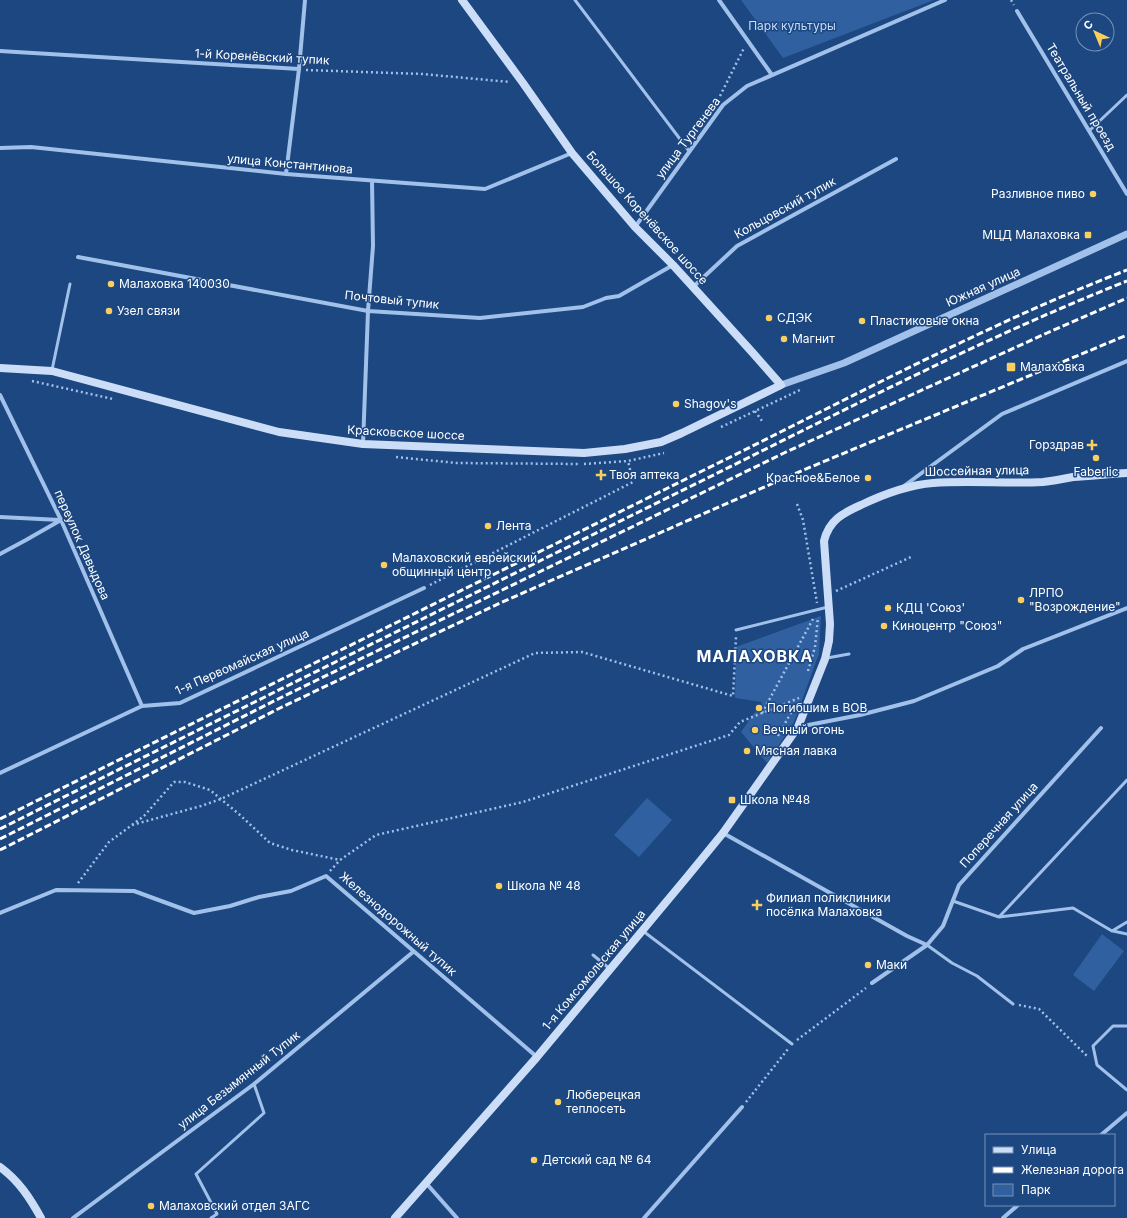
<svg xmlns="http://www.w3.org/2000/svg" width="1127" height="1218" font-family="Inter,sans-serif">
<rect width="100%" height="100%" fill="#1c4781"/>
<path fill="#3060a0" d="M741,0H934L783,58Z
M821,616L819,654L794,722L767,763L741,732L762,702L735,698L736,647Z
M647,798L672,820L639,857L614,835Z
M1102,934L1124,951L1094,991L1073,975Z"/>
<g fill="none" stroke-linecap="round" stroke-linejoin="round">
<path stroke="#a1c1ea" stroke-width="2.5" stroke-dasharray="2 3" stroke-linecap="butt" d="M1011,0L1014,5
M306,70L422,74L510,82
M720,96L744,48
M32,381L113,399
M755,411L762,421
M721,427L802,389
M396,457L457,463L579,464
M584,464L628,461L664,453
M797,504L803,520L817,603
M430,585L633,482L628,461
M836,591L911,557
M808,671L815,647L818,617
M762,713L813,619
M778,736L793,709
M132,825L201,806L221,799L535,653L582,652L733,696L736,637
M330,871L340,860L376,835L523,802L729,735L740,722L799,698
M78,883L109,842L144,816L174,782H185L210,790L240,815L270,843L292,850L340,860
M1019,1005L1039,1009L1087,1056
M797,1040L866,988
M746,1102L788,1049"/>
<path stroke="#a1c1ea" stroke-width="3" d="M575,0L689,151
M1089,131L1127,95
M52,370L70,284
M736,630L828,607
M827,658L849,654
M953,901L999,917L1127,780
M999,917L1073,908L1112,931L1127,922
M643,931L792,1044
M1113,931L1127,934
M927,945L952,963L977,976L1013,1004
M593,955L610,969
M1127,1026H1113L1093,1046L1097,1065L1127,1090
M211,1218L217,1214L196,1174L264,1113L254,1084"/>
<path stroke="#a1c1ea" stroke-width="4" d="M719,0L772,75
M1017,11L1127,194
M0,51L299,69
M0,148L31,147L286,174L485,189L572,153
M286,174L299,69L305,0
M635,227L723,105L747,86L945,0
M78,257L368,311L480,318L583,307L606,298L619,296L673,265
M693,287L737,246L896,159
M0,395L61,520L142,706
M363,444L368,311L373,246L372,181
M904,486L1002,414L1127,361
M0,517L60,520
M0,554L26,540L61,520
M798,727L860,715L914,701L998,666L1023,649L1127,608
M0,773L142,706L180,703L424,588
M723,833L907,936L927,945
M0,913L56,890L134,891L194,913L230,906L259,897L291,891L326,876L537,1057
M872,983L927,945L943,926L959,885L1101,728
M1101,1135L1127,1113
M426,1183L457,1218
M73,1218L254,1084L413,952
M644,1218L742,1107
M1003,1218L1018,1205"/>
<path stroke="#a1c1ea" stroke-width="7" d="M781,385L844,363L1127,234"/>
<path stroke="#ccdef7" stroke-width="8" d="M0,368L52,371L279,432L363,444L584,453L625,449L661,442L682,433L781,385L752,352L673,265L635,227L572,153L523,83L462,0
M0,1167C19,1181 30,1198 41,1218
M395,1218L537,1057L687,877L723,833L798,727L825,659L829,641L830,624L824,541C829,520 843,513 861,505C884,494 908,485 933,483C970,480 1006,484 1043,482C1053,481 1063,479 1073,477C1091,476 1109,474 1127,473"/>
<path stroke="#fff" stroke-width="3" stroke-dasharray="7 3" stroke-linecap="butt" d="M0,819C233,703 467,588 700,472C841,403 980,327 1127,270
M0,829C225,716 451,605 677,493C826,420 973,342 1127,281
M0,839L276,700L784,453L1047,333L1127,298
M0,850L280,708L500,603L794,474L1127,335"/>
</g>
<g fill="#facf5f" stroke="#1c4781" stroke-width="1.5">
<circle cx="1093" cy="194" r="4"/>
<rect x="1084" y="231" width="8" height="8" rx="2"/>
<circle cx="111" cy="284" r="4"/>
<circle cx="109" cy="311" r="4"/>
<circle cx="769" cy="318" r="4"/>
<circle cx="862" cy="321" r="4"/>
<circle cx="784" cy="339" r="4"/>
<rect x="1006" y="362" width="10" height="10" rx="2"/>
<circle cx="676" cy="404" r="4"/>
<path d="M1090 439h4v4h4v4h-4v4h-4v-4h-4v-4h4z"/>
<circle cx="1096" cy="458" r="4"/>
<path d="M599 469h4v4h4v4h-4v4h-4v-4h-4v-4h4z"/>
<circle cx="868" cy="478" r="4"/>
<circle cx="488" cy="526" r="4"/>
<circle cx="384" cy="565" r="4"/>
<circle cx="1021" cy="600" r="4"/>
<circle cx="888" cy="608" r="4"/>
<circle cx="884" cy="626" r="4"/>
<circle cx="759" cy="708" r="4"/>
<circle cx="755" cy="730" r="4"/>
<circle cx="747" cy="751" r="4"/>
<rect x="728" y="796" width="8" height="8" rx="2"/>
<circle cx="499" cy="886" r="4"/>
<path d="M755 899h4v4h4v4h-4v4h-4v-4h-4v-4h4z"/>
<circle cx="868" cy="965" r="4"/>
<circle cx="558" cy="1102" r="4"/>
<circle cx="534" cy="1160" r="4"/>
<circle cx="151" cy="1206" r="4"/>
</g>
<g text-anchor="middle" stroke-width="3" stroke-linejoin="round" paint-order="stroke">
<g font-size="12" fill="#c5dbf7" stroke="#1c4781">
<text x="792" y="30">Парк культуры</text>
</g>
<g font-size="12" fill="#fff" stroke="#1c4781">
<text transform="translate(262 57) rotate(3)" y="4">1-й Коренёвский тупик</text>
<text transform="translate(1081 97) rotate(59)" y="4">Театральный проезд</text>
<text transform="translate(688 138) rotate(-53)" y="4">улица Тургенева</text>
<text transform="translate(290 164) rotate(5)" y="4">улица Константинова</text>
<text transform="translate(785 208) rotate(-29)" y="4">Кольцовский тупик</text>
<text transform="translate(647 218) rotate(48)" y="4">Большое Коренёвское шоссе</text>
<text transform="translate(983 287) rotate(-24)" y="4">Южная улица</text>
<text transform="translate(392 300) rotate(6)" y="4">Почтовый тупик</text>
<text transform="translate(406 433) rotate(3)" y="4">Красковское шоссе</text>
<text transform="translate(977 471) rotate(-1)" y="4">Шоссейная улица</text>
<text transform="translate(82 545) rotate(66)" y="4">переулок Давыдова</text>
<text transform="translate(242 662) rotate(-24)" y="4">1-я Первомайская улица</text>
<text transform="translate(999 825) rotate(-48)" y="4">Поперечная улица</text>
<text transform="translate(398 924) rotate(41)" y="4">Железнодорожный тупик</text>
<text transform="translate(594 970) rotate(-50)" y="4">1-я Комсомольская улица</text>
<text transform="translate(239 1080) rotate(-38)" y="4">улица Безымянный Тупик</text>
</g>
<g font-size="12" fill="#fff" stroke="#1c4781" text-anchor="start">
<text x="1085" y="198" text-anchor="end">Разливное пиво</text>
<text x="1080" y="239" text-anchor="end">МЦД Малаховка</text>
<text x="119" y="288">Малаховка 140030</text>
<text x="117" y="315">Узел связи</text>
<text x="777" y="322">СДЭК</text>
<text x="870" y="325">Пластиковые окна</text>
<text x="792" y="343">Магнит</text>
<text x="1020" y="371">Малаховка</text>
<text x="684" y="408">Shagov's</text>
<text x="1084" y="449" text-anchor="end">Горздрав</text>
<text x="1096" y="476" text-anchor="middle">Faberlic</text>
<text x="609" y="479">Твоя аптека</text>
<text x="860" y="482" text-anchor="end">Красное&amp;Белое</text>
<text x="496" y="530">Лента</text>
<text x="392" y="562">Малаховский еврейский<tspan x="392" dy="14">общинный центр</tspan></text>
<text x="1029" y="597">ЛРПО<tspan x="1029" dy="14">"Возрождение"</tspan></text>
<text x="896" y="612">КДЦ 'Союз'</text>
<text x="892" y="630">Киноцентр "Союз"</text>
<text x="767" y="712">Погибшим в ВОВ</text>
<text x="763" y="734">Вечный огонь</text>
<text x="755" y="755">Мясная лавка</text>
<text x="740" y="804">Школа №48</text>
<text x="507" y="890">Школа № 48</text>
<text x="766" y="902">Филиал поликлиники<tspan x="766" dy="14">посёлка Малаховка</tspan></text>
<text x="876" y="969">Маки</text>
<text x="566" y="1099">Люберецкая<tspan x="566" dy="14">теплосеть</tspan></text>
<text x="542" y="1164">Детский сад № 64</text>
<text x="159" y="1210">Малаховский отдел ЗАГС</text>
</g>
<g font-size="16" font-weight="bold" letter-spacing="1" fill="#fff" stroke="#1c4781">
<text x="755" y="662">МАЛАХОВКА</text>
</g>
</g>
<rect x="985" y="1134" width="130" height="72" fill="#1c4781" stroke="#7791b3"/>
<rect x="993" y="1147" width="20" height="6" fill="#ccdef7" stroke="#7791b3"/>
<text x="1021" y="1154" font-size="12" fill="#ffffff">Улица</text>
<rect x="993" y="1167" width="20" height="6" fill="#ffffff" stroke="#7791b3"/>
<text x="1021" y="1174" font-size="12" fill="#ffffff">Железная дорога</text>
<rect x="993" y="1184" width="20" height="12" fill="#3060a0" stroke="#7791b3"/>
<text x="1021" y="1194" font-size="12" fill="#ffffff">Парк</text>
<g transform="translate(1095 32) rotate(316)"><circle r="19" fill="#1c4781" stroke="#7791b3"/>
<path d="M0-3L7 15L0 10L-7 15Z" fill="#facf5f"/>
<text y="-6" font-size="11" font-weight="bold" text-anchor="middle" fill="#ffffff">С</text>
</g>
</svg>
